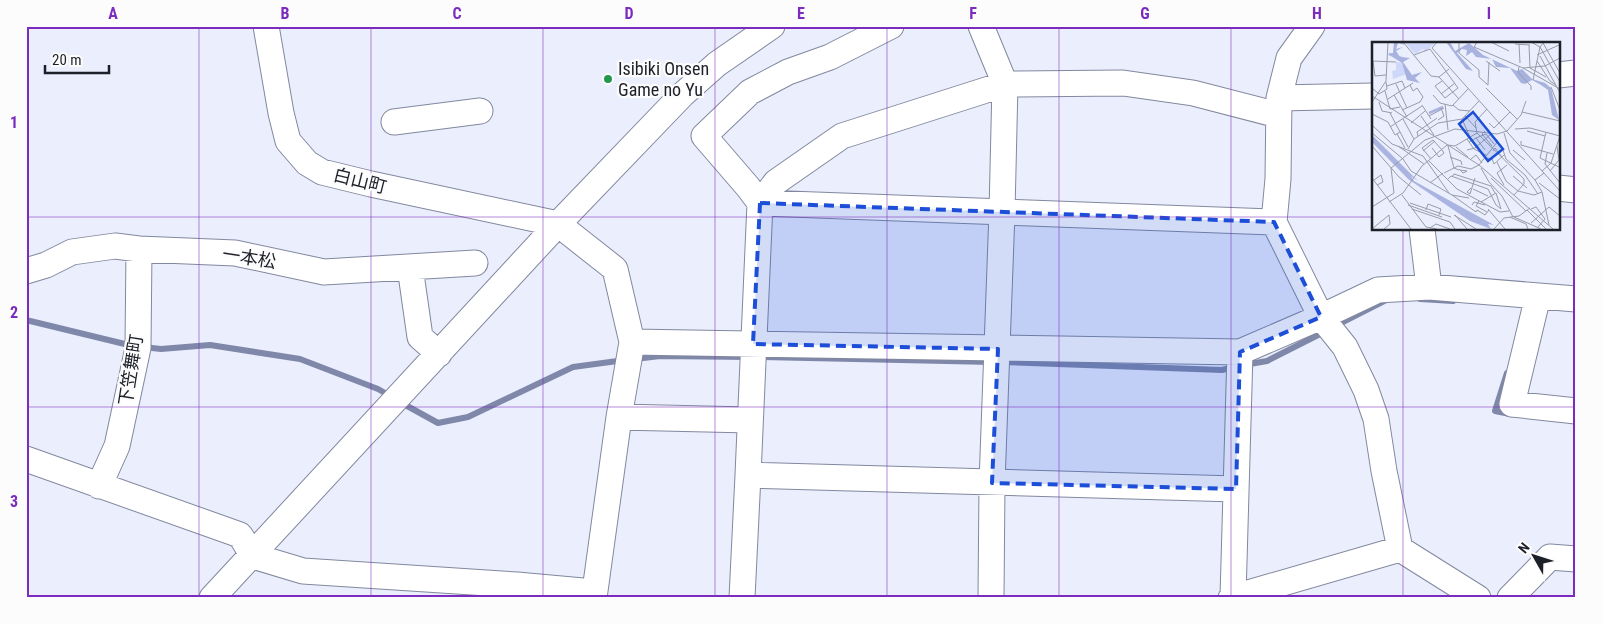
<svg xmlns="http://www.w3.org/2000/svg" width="1602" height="624" font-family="'Roboto Condensed','Noto Sans JP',sans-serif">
<rect width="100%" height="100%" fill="#eaeefd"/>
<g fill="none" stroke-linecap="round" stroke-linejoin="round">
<path stroke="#7f88a9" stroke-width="6" d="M1420,299L1453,301
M26,320L133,346
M1335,326L1388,299
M143,347L161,349L210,345L300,359L378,389L392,397
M759,357L992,362
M635,359L660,356L749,357
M1002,362L1222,370L1234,367
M1244,365L1267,361L1326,331
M1507,373L1495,411L1510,414
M400,402L438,423L468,417L573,367L625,360"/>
<defs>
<path id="minor" d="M266,26L281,113L288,141L307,163L322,172L371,184L558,224L615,269L632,342L619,417L594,598
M891,26L830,57L788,72L750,92L704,136L748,187L760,203L1274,222
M981,26L1005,84L1002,212L992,483L991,598
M1312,26L1289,58L1279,98L1278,179L1274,222L1321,317L1345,347L1366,390L1376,419L1384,471L1400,549L1478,598
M1558,75L1576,73
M1279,98L1373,96
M394,122L480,111
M1558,188L1576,190
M1422,229L1429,287
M410,267L420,337L439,354
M26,271L46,265L72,252L115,246L139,249L235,253L324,272L475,263
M1538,296L1512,404L1576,411
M632,342L1240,352L1321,317L1378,290L1429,287L1576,299
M619,417L750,420
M26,459L240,535L253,556L303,571L517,585L594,592
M748,475L760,203L776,182L842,136L1005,84L1123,83L1193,93L1278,115
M99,486L117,446L138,348L139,249
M1233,597L1240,352
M212,598L558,224L682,95L717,64L772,26
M742,598L748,475L1236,489
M1231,598L1400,549
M1510,598L1550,557L1576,559"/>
</defs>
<use href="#minor" stroke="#82889e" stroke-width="27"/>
<use href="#minor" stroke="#fff" stroke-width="25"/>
</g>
<path fill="#1d4ed8" fill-opacity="0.2" stroke="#1d4ed8" stroke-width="4" stroke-dasharray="10 6" stroke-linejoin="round" d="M760,203L1274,222L1321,317L1240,352L1236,489L992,483L998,349L753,344Z"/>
<path fill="none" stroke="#7b2cbf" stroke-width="1" stroke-opacity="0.55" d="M199,26V598M371,26V598M543,26V598M715,26V598M887,26V598M1059,26V598M1231,26V598M1403,26V44M26,217H1373M1558,217H1576M1403,229V598M26,407H1576"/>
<circle fill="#249650" stroke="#fcfcfc" stroke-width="2" cx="608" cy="79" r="5"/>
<g text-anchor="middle" stroke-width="4.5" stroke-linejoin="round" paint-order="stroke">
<g font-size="18" fill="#1d2028" stroke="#fcfcfc" text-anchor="start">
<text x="618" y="75">Isibiki Onsen<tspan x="618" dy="21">Game no Yu</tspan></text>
</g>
<g font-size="18" fill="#1d2028" stroke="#fcfcfc">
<text transform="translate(360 181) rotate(14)" y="6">白山町</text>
<text transform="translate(249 258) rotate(9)" y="6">一本松</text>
<text transform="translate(131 370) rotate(-81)" y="6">下笠舞町</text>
</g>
</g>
<g transform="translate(1372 42)">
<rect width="188" height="188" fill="#eaeefd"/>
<path d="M32,0H64L53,10L51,7L43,12ZM24,20L30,21L35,32L21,37L20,29L24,28Z" fill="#cfd8f8"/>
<path d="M22,0H30L33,3L26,1L24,7L31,5L24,9L28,15L38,16L31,20L40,33L50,30L43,36L48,41L35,38L30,21L16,12L21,11ZM74,0H78L83,9L97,1L111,13L145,29L150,27L160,37L173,41L179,46L187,78L180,73L176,48L169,43L160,38L153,42L149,41L138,26L124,25L120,17L104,15L100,10L94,14L95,8L90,7L85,11L101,29L94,27Z" fill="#a7b2de"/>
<path d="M0,93L46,139L39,134L42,139L122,183L116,182L119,187L98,179L36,137L0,100Z" fill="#a9b4e0"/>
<path fill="none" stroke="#a9b4e0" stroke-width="2.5" d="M17,12L32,17M57,71L71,65"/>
<path fill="none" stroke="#989ca8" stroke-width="1" d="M31,0L59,34L67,35L77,27M65,0L60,6L188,149M87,0V11L107,28V35L116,43M105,0L102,5L151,26L173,24L188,16M119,0L137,9M159,0L168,5L172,0M171,1L188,31M143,2L158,3M147,2L148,21M157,3L158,26L174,35M168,5L188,40M58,7L86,46L73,56L63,44L70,39M42,13L58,7M165,13L187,3M168,14L188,51M0,19L24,20M1,19L3,34L14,33M114,19L128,29M165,19L178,39L184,43M147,25L146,30L159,44V48M151,26L188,47M67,35L87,57M161,38L168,5M24,42L35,66M38,43L41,49L45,46L51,55M116,43L117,20M15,44L30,39L33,46M179,45L188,68M0,46L7,52L15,47L14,40M114,46L145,77M13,49L18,67L28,65M69,52L83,41M22,53L35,75M61,53L68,61L80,64L96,47M0,54L107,123L181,187M16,57L41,41M0,60L14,39L16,0M7,60L10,69L20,71M73,62L76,88M50,63L59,77M81,63L87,68L98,69M30,68L48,60L51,55M150,70L188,79M18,71L36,105M0,72L16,80L23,93L28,90M49,74L62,93M57,74L72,66M93,74L104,86M31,77L42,97M90,77L98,95M66,78L72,74L69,66M39,81L53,69M117,81L122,86L138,70M0,83L20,102L51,114L77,151M18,85L50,64M143,87L158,86L188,94L179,121L170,129M113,89L110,92L120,104M135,89L149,73L154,59M155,89L173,94M174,90L168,116L187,125M0,91L31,117L39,129L80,153L97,156M105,91L152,137V142L142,153M132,91L138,111L163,138L172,131M25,92L33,106M46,94L45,90L65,76M104,96L114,92L122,102M95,97L102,107L114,113M149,99V103L181,112M97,100L104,96L113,108M0,104L27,135L49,153M26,104L52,122M76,104L82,126L87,128M84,105L96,115M60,106L67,115L72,111L70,108M36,107L42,97L66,81L90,77L107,59M131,108L134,117L153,133L166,152M141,108L153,118M51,109L63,99M121,109L123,106L130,115M175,111L173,122L188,141M78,115L89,119L90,123M115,116L120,117L122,122L132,113M59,117L50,106L61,98L70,108M99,117L104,113L110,121M56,118L85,147L128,170L137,169M125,120L134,139L146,149L162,153L170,150M109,126L117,140L130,154L141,175M87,127L91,131L95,129L88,128M178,129L187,118L185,104M72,131L86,124L99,127L107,123L126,99L119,92L103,106L95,108M141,134L155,146M80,135L82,132L119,144L123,151M0,136L39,187M119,136L154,169M76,137L79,134L116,147L124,163L129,167M2,138L9,133L11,140L5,143M163,138L170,150L177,183M58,141L71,131M167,141L188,157M132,143L125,131L135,123M99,146L95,150L98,152L103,136M101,147L116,154M30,153L54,185L65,187M80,153L104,170L105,168L113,173L117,168M107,159L104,164L115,170M17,160L31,151L50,124L75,103L83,104L105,91L103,80L115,67M109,160L124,151L129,167M38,161L79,175M36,163L70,175M100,163L102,160L113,163M0,165L22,151L19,126L53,98L83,87L125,92L135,89M40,167L78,180L83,187M116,167L133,187M159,167L164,165L173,177L166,185M54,168L56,162L69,167L67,173M155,168L174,187M82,173L104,187M83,173L95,187M138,175L154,182L156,187M142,175L169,187M159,181L177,165L188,174M58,186L64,182L78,187M0,187L17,173L18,182L12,187M122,187L132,176L147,174L158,166"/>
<path fill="#1d4ed8" fill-opacity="0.15" stroke="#1d4ed8" stroke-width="2.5" d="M101,70L131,107L116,119L87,82Z"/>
<rect width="188" height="188" fill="none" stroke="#1d2028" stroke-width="2.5"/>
</g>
<rect width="1602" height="624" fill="none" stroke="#fcfcfc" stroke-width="55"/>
<g transform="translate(1534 556) rotate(309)" stroke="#fcfcfc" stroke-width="4" paint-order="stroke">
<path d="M0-4L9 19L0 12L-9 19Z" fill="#1d2028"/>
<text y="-8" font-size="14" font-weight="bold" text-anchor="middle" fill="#1d2028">N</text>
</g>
<path d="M45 65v8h64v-8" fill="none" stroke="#1d2028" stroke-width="2.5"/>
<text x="52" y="65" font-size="15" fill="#1d2028" stroke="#fcfcfc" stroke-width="4" paint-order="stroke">20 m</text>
<rect x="28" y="28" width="1546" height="568" fill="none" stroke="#7b2cbf" stroke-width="2"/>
<g font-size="16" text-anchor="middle" font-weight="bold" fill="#7b2cbf">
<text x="113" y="19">A</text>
<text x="285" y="19">B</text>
<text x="457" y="19">C</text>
<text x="629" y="19">D</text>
<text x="801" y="19">E</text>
<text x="973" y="19">F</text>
<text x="1145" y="19">G</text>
<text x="1317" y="19">H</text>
<text x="1489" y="19">I</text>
<text x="14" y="128">1</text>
<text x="14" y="318">2</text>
<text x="14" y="507">3</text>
</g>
</svg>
